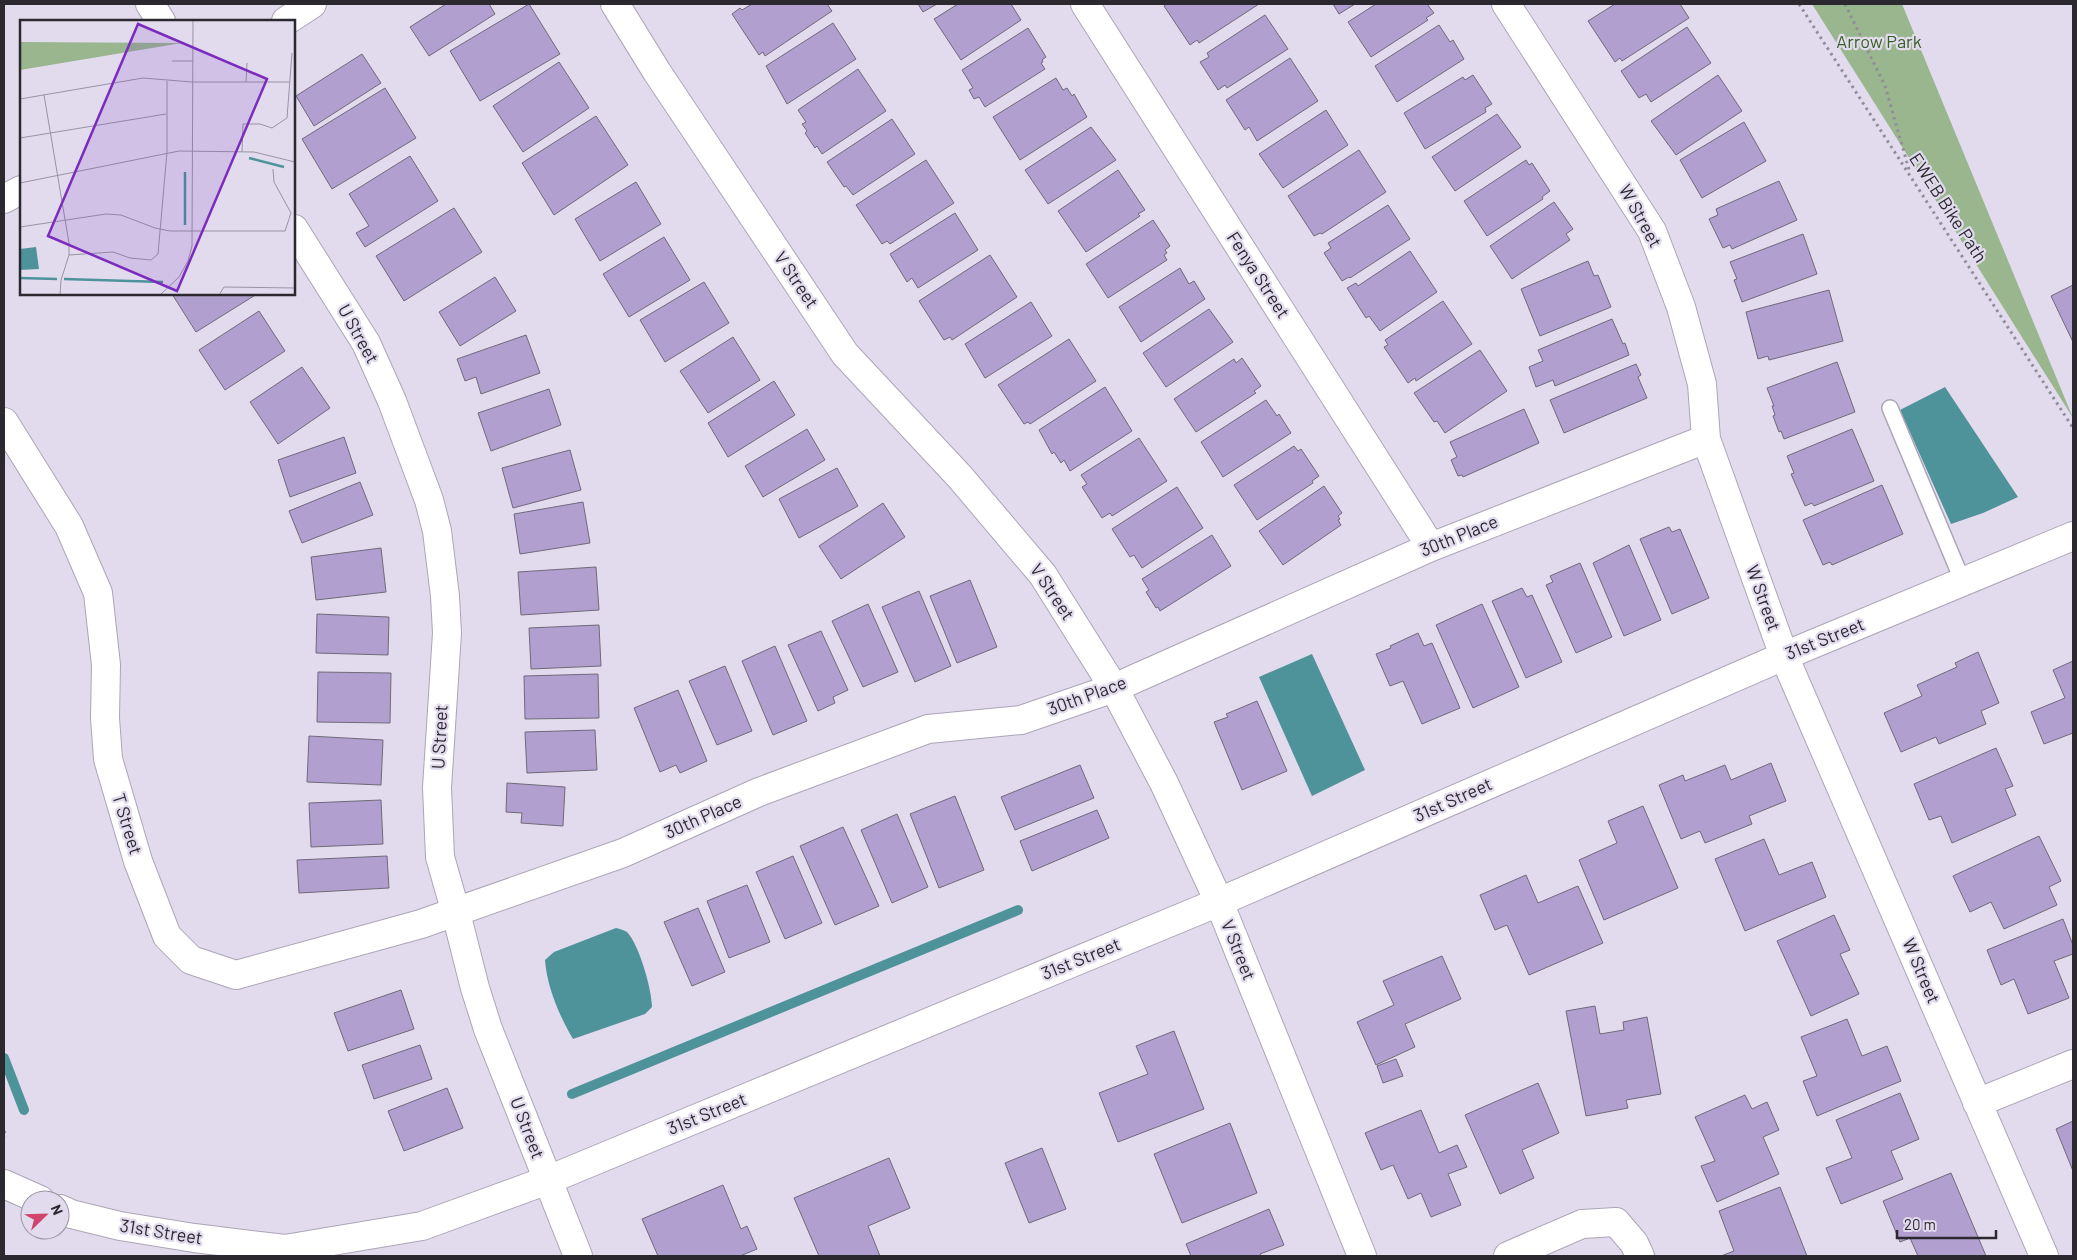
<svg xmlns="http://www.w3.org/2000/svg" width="2077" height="1260" font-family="Barlow,sans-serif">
<rect width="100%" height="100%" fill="#e2dbee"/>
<path fill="#99b68f" d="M1812,4H1902L2073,418Z"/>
<path fill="#4e929a" d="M1945,387L2018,497L1983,513L1951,524L1900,410Z
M1312,654L1365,770L1312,796L1259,677Z
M616,928C620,929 624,930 627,932C639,944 652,990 652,1007L645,1014L573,1039C559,1015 547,987 545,960L554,952Z"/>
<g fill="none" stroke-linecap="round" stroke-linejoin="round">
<path stroke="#4e929a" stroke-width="10" d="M4,1058L24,1110
M572,1094L1018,910"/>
</g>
<path fill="#b19fcf" stroke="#6f6a7a" d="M446,4H489L495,14L429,56L410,27Z
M529,4L560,54L480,101L450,51Z
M752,4H827L832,11L765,56L763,52L759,55L732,14L740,8L742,10Z
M918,4H937L923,12Z
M958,4H1011L1021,20L961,60L934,19Z
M1167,4H1259L1199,43L1197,40L1190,45L1164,6Z
M1333,4H1355L1339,14Z
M1376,4H1427L1434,13L1426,18L1428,20L1371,57L1348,22Z
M1615,4H1680L1689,18L1622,61L1620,58L1615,62L1588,21Z
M1265,15L1288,49L1227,88L1225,85L1218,90L1200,62L1209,57L1207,53Z
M833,23L856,59L787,104L766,66Z
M1439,25L1450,42L1453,40L1464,59L1397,102L1375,66Z
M1687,27L1711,63L1651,102L1646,94L1639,98L1621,71Z
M1028,28L1046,57L1042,60L1043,62L1041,63L1045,69L985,107L979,97L974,99L969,90L973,88L962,70Z
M362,54L381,83L314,126L296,96Z
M1290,58L1318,101L1257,141L1249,127L1245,130L1226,100Z
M559,62L589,108L523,152L493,106Z
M858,69L886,111L822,154L817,146L815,148L805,133L807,131L802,124L806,122L798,110Z
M1473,75L1492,104L1485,108L1486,112L1425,149L1404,113L1463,77L1465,80Z
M1718,75L1742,111L1676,155L1651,121Z
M1056,78L1063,90L1067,88L1072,96L1074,94L1087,117L1020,160L993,117Z
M385,88L416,138L332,189L302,139Z
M1326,110L1348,145L1283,188L1259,154Z
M1497,114L1521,147L1455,191L1432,157Z
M596,116L628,165L554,215L522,163Z
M892,119L915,154L853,195L846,186L844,187L827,162Z
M1744,122L1766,161L1702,198L1680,160Z
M1091,127L1116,160L1048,204L1025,170Z
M1359,150L1386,192L1322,234L1320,233L1314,236L1288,196Z
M410,156L438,201L365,247L356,233L369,226L349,194Z
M926,160L954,203L890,244L887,241L882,244L856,205Z
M1526,160L1529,165L1532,163L1550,191L1542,197L1543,199L1487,236L1464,201Z
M1118,170L1145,210L1138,214L1140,216L1086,252L1058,211Z
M1779,181L1797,220L1732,249L1730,245L1723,248L1709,219L1718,215L1716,209Z
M636,182L661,224L600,261L575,219Z
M1554,202L1573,229L1566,234L1570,240L1512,279L1490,246Z
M1388,205L1410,239L1350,278L1349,277L1342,281L1324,253L1331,248L1328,243Z
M454,208L482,252L404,301L376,256Z
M955,213L978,250L918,288L912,278L907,282L890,254Z
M1153,220L1170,246L1165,250L1167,253L1164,255L1167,260L1108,298L1086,264Z
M1803,234L1817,274L1742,302L1734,280L1737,279L1730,262Z
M664,237L690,280L629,317L603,274Z
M1410,251L1437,292L1380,331L1369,316L1366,318L1347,288L1356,283L1358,286Z
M990,255L1017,297L952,340L950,337L944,340L919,301Z
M1588,261L1594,276L1598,275L1611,307L1540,336L1521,289Z
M1180,268L1189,284L1194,281L1205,299L1141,342L1119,307Z
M495,277L516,311L460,346L439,312Z
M704,282L729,323L665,362L640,320Z
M2073,285V342L2051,296Z
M1829,290L1843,341L1769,360L1768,356L1758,359L1746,312Z
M172,294H257L196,332Z
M1443,301L1472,344L1416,381L1415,378L1408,383L1384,347L1388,345L1385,340Z
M1031,302L1052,336L985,378L965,344Z
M1209,309L1233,342L1166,387L1143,353Z
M259,311L285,351L225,390L199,350Z
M1612,319L1623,344L1625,343L1629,355L1555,386L1553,380L1536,387L1529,367L1543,361L1538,350Z
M526,335L540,373L481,394L476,377L465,381L457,359Z
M733,337L760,380L708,413L680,371Z
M1069,339L1096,381L1030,424L1028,422L1024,424L998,385Z
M1480,350L1507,391L1445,433L1437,421L1434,422L1414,393Z
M1242,358L1261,386L1254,391L1256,393L1196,432L1174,399L1234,359L1236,363Z
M1837,362L1855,412L1784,439L1781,431L1779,432L1773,416L1775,415L1772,406H1774L1767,388Z
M1636,364L1641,375L1638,377L1647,398L1564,433L1550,400Z
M302,367L330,408L278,444L250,402Z
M774,381L795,415L728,457L708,423Z
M1105,387L1132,431L1070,471L1064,460L1061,463L1054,452L1052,454L1039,430Z
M549,389L561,425L491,451L478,413Z
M1266,400L1277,416L1279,414L1291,433L1223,477L1201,442Z
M1524,409L1539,443L1463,477L1462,475L1458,476L1451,460L1457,457L1450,442Z
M807,429L825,460L763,497L745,466Z
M1852,429L1874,481L1814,506L1812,503L1805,506L1791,474L1794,473L1787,456Z
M344,437L356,473L290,497L278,460Z
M1139,438L1167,481L1112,516L1110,513L1102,518L1082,487L1087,484L1081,475Z
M1294,446L1298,451L1301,449L1319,476L1312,481L1313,483L1257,520L1234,485Z
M570,450L581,490L513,508L502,468Z
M837,468L858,506L799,538L779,499Z
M360,482L373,515L302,543L289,511Z
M1882,485L1903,534L1832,565L1830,562L1823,565L1803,520Z
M1324,486L1342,513L1338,516L1340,519L1338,520L1341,525L1283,565L1259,531Z
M1177,487L1203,528L1142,568L1134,555L1130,557L1112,529Z
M583,502L590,543L520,554L514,514Z
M883,503L905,537L841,579L819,546Z
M1669,527L1672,532L1680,529L1709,598L1672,614L1640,539Z
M1212,535L1231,566L1160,611L1158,607L1156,608L1146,592L1149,590L1142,579Z
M1629,545L1661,620L1624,636L1593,563Z
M381,548L386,592L316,600L311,557Z
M1580,563L1612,637L1576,653L1546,585L1553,582L1550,576Z
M596,567L599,610L521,615L518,572Z
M970,580L997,647L957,663L930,596Z
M1522,588L1527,597L1532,595L1562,662L1526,678L1492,601Z
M919,591L951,666L915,682L882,607Z
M868,604L898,672L863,687L832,621Z
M1482,604L1519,687L1473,708L1436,625Z
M317,614L389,617L388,655L316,653Z
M599,625L601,666L531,669L529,628Z
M821,631L848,690L833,697L835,703L818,711L788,645Z
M1418,633L1424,646L1432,643L1460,708L1422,724L1403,681L1390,686L1376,654L1391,648L1390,646Z
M775,646L807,721L773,735L742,661Z
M1978,652L1999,703L1981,711L1986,724L1939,744L1936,737L1901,752L1884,713L1922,696L1917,685L1957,667L1955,663Z
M2073,661V733L2044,744L2031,712L2065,698L2053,670Z
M725,666L752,731L717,745L689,681Z
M318,672L391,673L390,723L317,722Z
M598,674L599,718L525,719L524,676Z
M678,690L707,761L680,773L676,765L660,772L634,708Z
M1257,701L1287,771L1242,790L1214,722L1228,717L1226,714Z
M595,730L597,770L527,773L525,732Z
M309,736L383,740L381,785L307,782Z
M1996,748L2013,786L2005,789L2016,815L1952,843L1941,816L1929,820L1914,784Z
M1771,763L1786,801L1749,816L1752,824L1705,843L1700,831L1681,839L1659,785L1683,775L1685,781L1725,765L1731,780Z
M1080,765L1094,798L1015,830L1001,797Z
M507,783L565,787L563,826L521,823L522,813L506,812Z
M955,796L984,870L939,888L910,814Z
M381,800L383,844L311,847L309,803Z
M1643,806L1678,888L1604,920L1579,860L1617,843L1608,821Z
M1097,810L1109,838L1032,871L1020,841Z
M897,814L928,887L892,903L861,830Z
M843,827L879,906L835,925L800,846Z
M2039,836L2061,881L2049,887L2057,905L2004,929L1991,902L1970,912L1953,876Z
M1764,839L1779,875L1812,862L1826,897L1745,931L1715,859Z
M387,856L389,888L299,893L297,860Z
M793,856L822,923L785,939L756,872Z
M1526,875L1538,903L1578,886L1603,943L1529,975L1507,925L1495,930L1480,895Z
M747,885L770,942L729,958L707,901Z
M698,908L725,972L692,986L664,922Z
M1834,915L1850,950L1840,954L1859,994L1811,1016L1777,941Z
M2063,919L2073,945V954L2054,961L2069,998L2028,1014L2014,979L2001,985L1987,950Z
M1442,956L1461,999L1405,1024L1415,1047L1376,1065L1357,1022L1394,1005L1383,981Z
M401,990L414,1029L348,1051L334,1013Z
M1595,1006L1600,1034L1624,1030L1623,1022L1647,1017L1661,1094L1626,1100L1628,1108L1586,1116L1566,1011Z
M1847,1019L1862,1056L1887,1046L1901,1081L1817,1116L1803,1081L1817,1076L1801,1037Z
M1174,1031L1204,1109L1118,1142L1099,1093L1148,1074L1136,1046Z
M420,1045L432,1079L374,1099L362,1065Z
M1396,1059L1403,1076L1383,1083L1377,1066Z
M1538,1083L1559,1133L1522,1150L1534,1178L1500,1194L1465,1115Z
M447,1088L463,1128L404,1151L388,1111Z
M1900,1093L1919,1139L1891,1151L1903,1179L1841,1204L1826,1168L1852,1158L1836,1120Z
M1745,1095L1752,1109L1767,1102L1779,1130L1763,1137L1779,1174L1717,1202L1701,1166L1715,1161L1695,1117Z
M1421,1110L1439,1153L1457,1145L1467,1167L1448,1174L1461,1205L1431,1217L1421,1193L1408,1199L1393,1165L1381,1170L1365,1133Z
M2073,1121V1171L2056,1129Z
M1230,1123L1257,1193L1182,1223L1154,1154Z
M1042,1148L1066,1209L1029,1223L1005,1163Z
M889,1158L910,1208L868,1226L880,1256H819L794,1198Z
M1951,1173L1986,1256H1918L1910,1238L1900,1242L1883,1201Z
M723,1185L741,1229L747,1226L757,1249L740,1256H658L642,1219Z
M1780,1187L1807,1256H1721L1734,1251L1719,1211Z
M1269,1209L1284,1245L1260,1254L1261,1256H1191L1186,1244Z"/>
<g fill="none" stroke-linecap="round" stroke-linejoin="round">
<defs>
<path id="lane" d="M1890,408L1963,582"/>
<path id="street" d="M150,4L161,21
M1085,4L1431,547
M1506,4L1652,231L1681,307L1702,384L1706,439L1784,656L2044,1256
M286,21L312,4
M4,199L21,190
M294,229L366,343L392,401L429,500L437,531L445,596L447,633L437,788L440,857L456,913L475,988L488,1029L578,1256
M4,422L69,526L98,593L106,665L105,718L108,759L138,861L167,936L191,960L236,975L421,924L623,853L759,792L928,729L1021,720L1114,688L1431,547L1706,439
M1219,902L1362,1256
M1977,1103L2073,1064
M1508,1256L1582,1224L1616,1222L1634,1243L1640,1256"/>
<path id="secondary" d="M615,4L657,72L845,354L960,477L1043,575L1114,688L1164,783L1219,902
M4,1184L40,1200
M60,1209L71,1214L120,1226L194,1238L285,1249L422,1226L548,1180L1219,902L1784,656L2073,536"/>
</defs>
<use href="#lane" stroke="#aca5b7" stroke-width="18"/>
<use href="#street" stroke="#aca5b7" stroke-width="30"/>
<use href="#secondary" stroke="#aca5b7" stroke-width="30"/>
<path stroke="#918c99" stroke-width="3" stroke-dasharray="2.5 4" stroke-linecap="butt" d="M1799,4L2073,428
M1845,4L1885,86L1910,173
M4,1131L7,1137"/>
<use href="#lane" stroke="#fff" stroke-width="15"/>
<use href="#street" stroke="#fff" stroke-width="28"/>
<use href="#secondary" stroke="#fff" stroke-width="28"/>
</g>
<g text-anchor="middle" stroke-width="4.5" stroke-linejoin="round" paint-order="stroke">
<g font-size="18" fill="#366024" stroke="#e2dbee">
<text x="1879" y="48">Arrow Park</text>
</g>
<g font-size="18" fill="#2b282f" stroke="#e2dbee">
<text transform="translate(1948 208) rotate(57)" y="6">EWEB Bike Path</text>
<text transform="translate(1640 216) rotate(61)" y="6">W Street</text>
<text transform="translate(1258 275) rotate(57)" y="6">Fenya Street</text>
<text transform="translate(796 280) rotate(56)" y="6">V Street</text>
<text transform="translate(358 334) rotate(61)" y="6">U Street</text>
<text transform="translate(1459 536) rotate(-22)" y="6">30th Place</text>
<text transform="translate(1052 592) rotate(56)" y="6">V Street</text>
<text transform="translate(1763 598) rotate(70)" y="6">W Street</text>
<text transform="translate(1825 639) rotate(-22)" y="6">31st Street</text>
<text transform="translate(1087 696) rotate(-20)" y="6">30th Place</text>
<text transform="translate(440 737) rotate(-87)" y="6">U Street</text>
<text transform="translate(1453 800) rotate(-24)" y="6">31st Street</text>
<text transform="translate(703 817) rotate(-24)" y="6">30th Place</text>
<text transform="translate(127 824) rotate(73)" y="6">T Street</text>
<text transform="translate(1238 950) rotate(68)" y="6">V Street</text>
<text transform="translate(1081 959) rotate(-22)" y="6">31st Street</text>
<text transform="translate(1921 971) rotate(67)" y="6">W Street</text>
<text transform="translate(707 1114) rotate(-22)" y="6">31st Street</text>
<text transform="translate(527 1128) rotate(69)" y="6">U Street</text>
<text transform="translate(161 1232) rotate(9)" y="6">31st Street</text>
</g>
</g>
<g transform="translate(20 20)">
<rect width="275" height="275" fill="#e2dbee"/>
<path d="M0,22L162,23L0,50Z" fill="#99b68f"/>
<path d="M16,227L19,249L0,250V229Z" fill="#4e929a"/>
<path fill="none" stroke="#4e929a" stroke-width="2.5" d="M229,138L264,147M165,205V152M0,258L37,259M44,259L143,262"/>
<path fill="none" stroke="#9993a2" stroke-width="1" d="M152,41H173M226,62L227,43M24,75L49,223V235L41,260L40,275M0,79L123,58L172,62H269M0,118L146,94M222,132L223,104H240L252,108L267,98L272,33M253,149L254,162L271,193L265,211M0,163L159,131L234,132L275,142M0,207L86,194L101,195L135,208L150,211H265M49,235L93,232L110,238L131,240L138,234L147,132V61M140,275L159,257L168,241L172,226L173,0M199,275L204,267L275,268"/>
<path fill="#7b2cbf" fill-opacity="0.15" stroke="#7b2cbf" stroke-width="2.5" d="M118,4L247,59L157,271L28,216Z"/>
<rect width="275" height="275" fill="none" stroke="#2b282f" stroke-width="2.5"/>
</g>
<rect width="2077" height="1260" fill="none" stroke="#2b282f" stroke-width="10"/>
<g transform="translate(45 1215) rotate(67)"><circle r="24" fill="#e2dbee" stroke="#9993a2"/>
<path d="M0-4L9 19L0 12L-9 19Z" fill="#d1436d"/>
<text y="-8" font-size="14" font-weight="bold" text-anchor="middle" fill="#2b282f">N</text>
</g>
<path d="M1897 1230v8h99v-8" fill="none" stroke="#2b282f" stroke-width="2.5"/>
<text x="1904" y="1230" font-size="15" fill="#2b282f" stroke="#e2dbee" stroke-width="4" paint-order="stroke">20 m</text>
</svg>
